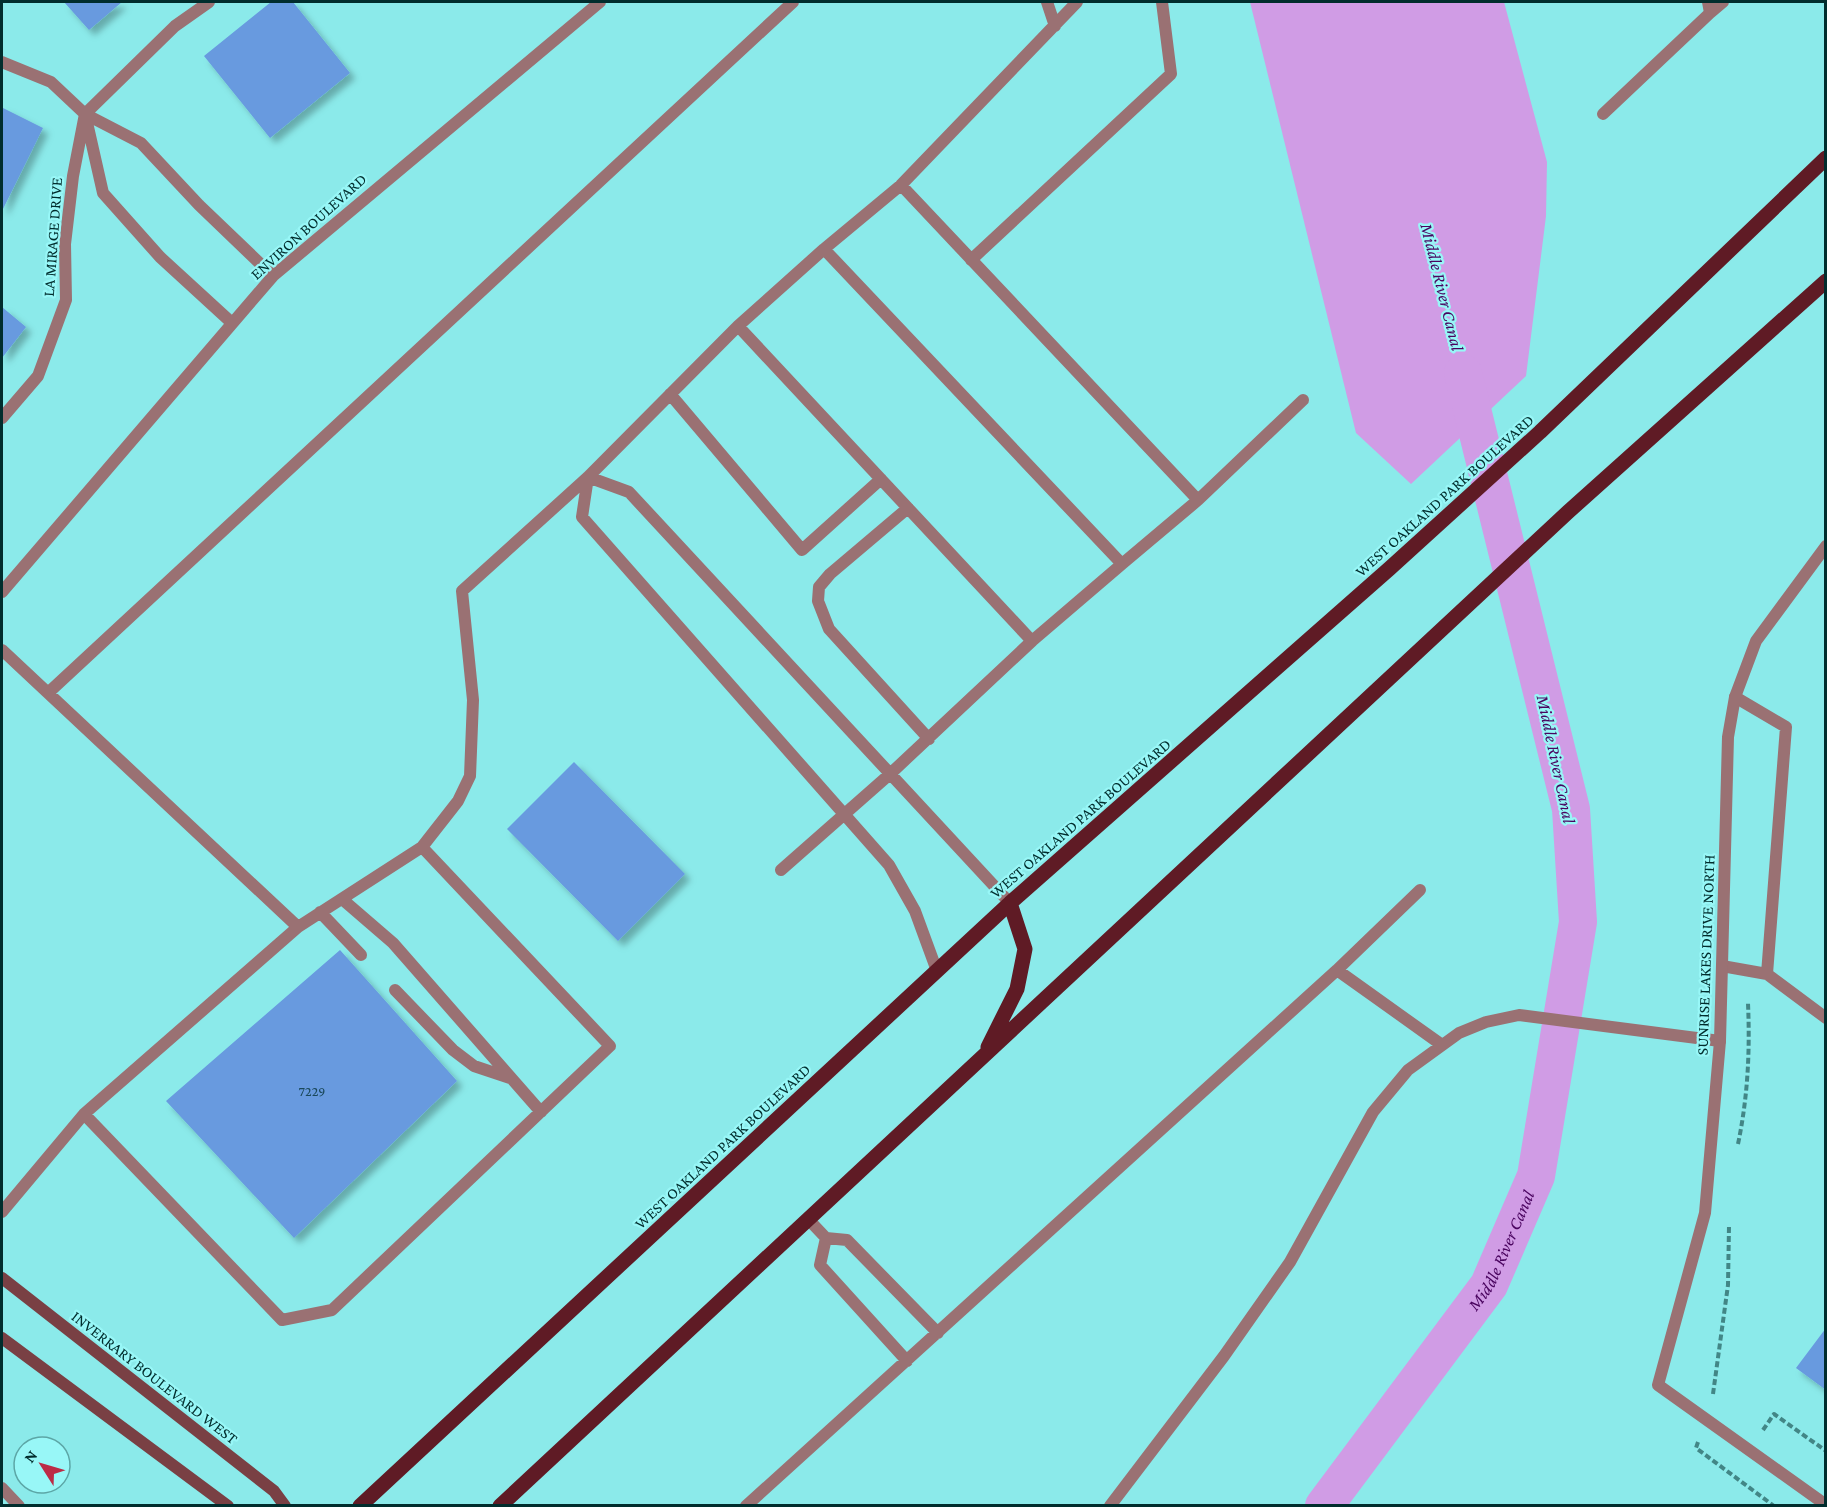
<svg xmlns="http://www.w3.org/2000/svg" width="1827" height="1507" font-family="'Crimson Pro',serif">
<defs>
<filter id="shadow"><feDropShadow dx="5.5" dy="5.5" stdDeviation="3" flood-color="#0004"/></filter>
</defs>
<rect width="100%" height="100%" fill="#8beaea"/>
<path fill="#d09ce5" d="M1250,2H1504L1547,162L1546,216L1526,376L1411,484L1356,433Z"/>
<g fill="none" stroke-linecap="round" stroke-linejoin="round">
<path stroke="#d09ce5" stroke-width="38" id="s1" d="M1324,1506L1489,1285L1536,1176L1578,922L1571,809L1463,373"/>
</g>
<path fill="#679adf" filter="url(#shadow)" d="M64,2H122L89,30Z
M271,2H293L350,73L270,138L204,56Z
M3,108L43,128L2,211V111Z
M2,307L26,327L2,358Z
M574,762L685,874L618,941L507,829Z
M340,950L457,1081L294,1238L166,1101Z
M1826,1328V1390L1796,1368Z"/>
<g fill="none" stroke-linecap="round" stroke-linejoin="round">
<path stroke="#428686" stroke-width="4" stroke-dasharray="6 3" stroke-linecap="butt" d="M1738,1144C1748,1096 1750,1051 1748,1003
M1713,1394L1728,1285L1729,1226
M1763,1430L1774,1414L1826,1451
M1698,1442L1696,1448L1774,1506"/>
<path stroke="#9a7173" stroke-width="12" d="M1047,2L1055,26
M1708,2L1710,13L1723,2
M1603,114L1710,13
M901,185L1077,2
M824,249L901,185L1198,500L1122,564
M971,260L1171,74L1162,2
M738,326L824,249L1122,564L1032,641
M670,394L802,550L881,479
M588,477L582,517L889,865L915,911L937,971
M588,477L629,492L1010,903
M1198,500L1303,400
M908,508L830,574L819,587L818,601L829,629L929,739
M2,650L298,927L84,1114L2,1212
M48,693L793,2
M422,847L458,801L470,776L473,700L462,591L588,477L738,326L1032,641L890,774L781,870
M342,899L393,943L541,1112
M320,912L361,955
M1722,966L1767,974L1786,727L1735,697
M1337,970L1420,890
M1767,974L1826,1018
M395,990L453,1050L474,1066L510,1078
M84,1114L282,1320L332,1310L610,1046L422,847L298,927
M809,1220L826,1238L847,1240L938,1333
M826,1238L820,1265L907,1361
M2,1488L19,1506
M746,1506L1337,970L1442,1045
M1110,1506L1224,1356L1290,1262L1373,1112L1408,1070L1459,1033L1486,1022L1519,1015L1720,1041"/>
<path stroke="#9a7173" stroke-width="12" d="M2,62L51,82L85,114L141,143L199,205L273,276
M86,118L103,193L160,257L232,323
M2,418L38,376L66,300L65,244L73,176L85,114L175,26L209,2
M1826,546L1756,641L1735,697L1728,737L1720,1041L1705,1213L1658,1385L1826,1505
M2,592L273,276L600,2"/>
<path stroke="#794044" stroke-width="12" d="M2,1278L274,1491L285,1506
M2,1338L228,1506"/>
<path stroke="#5f1b25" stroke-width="15" d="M988,1047L1017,989L1025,949L1010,903
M360,1506L1010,903L1389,569L1540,432L1826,158
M500,1506L1568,512L1826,281"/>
</g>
<g text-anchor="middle" stroke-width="4.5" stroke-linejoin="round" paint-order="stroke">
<g font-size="14" fill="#1a485a">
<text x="312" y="1096">7229</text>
</g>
<g font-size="16" fill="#012d2d" stroke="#98f7f7">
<text transform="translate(308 226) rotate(-42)" y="6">ENVIRON BOULEVARD</text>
<text transform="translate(52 237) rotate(-86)" y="6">LA MIRAGE DRIVE</text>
<text transform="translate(1444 495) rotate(-42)" y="6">WEST OAKLAND PARK BOULEVARD</text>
<text transform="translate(1080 818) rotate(-41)" y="6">WEST OAKLAND PARK BOULEVARD</text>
<text transform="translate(1705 955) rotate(-88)" y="6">SUNRISE LAKES DRIVE NORTH</text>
<text transform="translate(722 1146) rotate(-43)" y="6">WEST OAKLAND PARK BOULEVARD</text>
<text transform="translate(155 1377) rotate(38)" y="6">INVERRARY BOULEVARD WEST</text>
</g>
<g font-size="18" font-style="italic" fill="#4a045f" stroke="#98f7f7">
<text transform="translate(1442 287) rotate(76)" y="6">Middle River Canal</text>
<text transform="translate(1556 759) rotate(78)" y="6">Middle River Canal</text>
<text dy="6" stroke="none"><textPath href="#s1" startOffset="312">Middle River Canal</textPath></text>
</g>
</g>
<rect width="1827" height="1507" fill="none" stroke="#012d2d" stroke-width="6"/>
<g transform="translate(42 1465) rotate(307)"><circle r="28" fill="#98f7f7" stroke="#5ca6a6" stroke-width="1.5"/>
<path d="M0-4.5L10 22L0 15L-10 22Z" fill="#bc2b46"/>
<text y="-9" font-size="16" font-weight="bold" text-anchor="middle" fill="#012d2d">N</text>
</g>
</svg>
